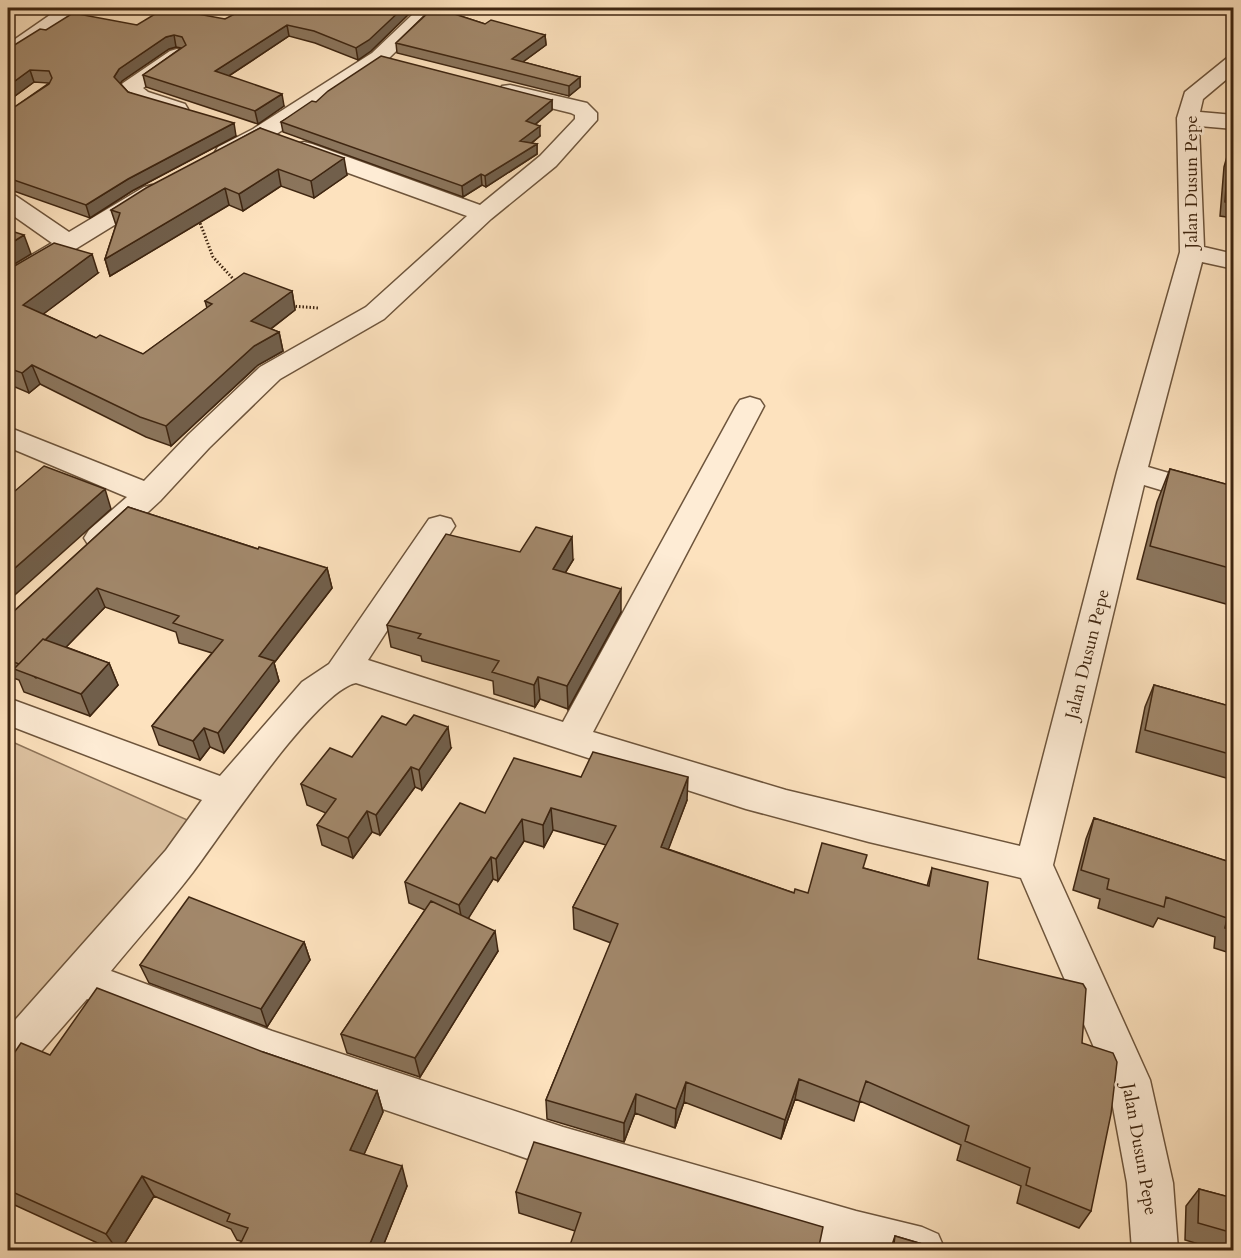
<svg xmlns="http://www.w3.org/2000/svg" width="1241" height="1258" font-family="Cardo,serif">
<rect width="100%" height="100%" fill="#fde2be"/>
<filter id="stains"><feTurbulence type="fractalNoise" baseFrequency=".00333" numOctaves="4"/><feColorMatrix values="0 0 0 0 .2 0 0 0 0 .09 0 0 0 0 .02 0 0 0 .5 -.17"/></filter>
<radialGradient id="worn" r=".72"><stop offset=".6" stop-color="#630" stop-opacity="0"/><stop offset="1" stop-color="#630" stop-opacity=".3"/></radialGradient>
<path fill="#ddc2a1" stroke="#8e7459" stroke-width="1.5" d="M8,740L203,827L8,1058Z"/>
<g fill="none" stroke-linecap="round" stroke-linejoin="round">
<defs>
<path id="minor" d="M60,8H75L78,11L15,57L8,59V44Z
M419,13L426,15L429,19L386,61L269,139L234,157L226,159L218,157L215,152L218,147L253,129L372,53L412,15Z
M177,49L184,51L187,55L184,59L143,88L148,92L185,104L188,109L185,114C173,116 143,108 133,102C128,99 123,92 119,87L123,83L170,51Z
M1234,56V73L1203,99L1200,112L1234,115V129L1199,126L1204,247L1234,254V269L1202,262L1148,467L1234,492V512L1144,485L1053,865L1150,1080L1173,1183L1178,1250H1132L1127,1183L1108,1080L1021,878L869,842L746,809L356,683C316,691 221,835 193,872C167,906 138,938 111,971L272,1031L563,1127L856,1211L922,1227L938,1234L945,1250H834L563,1171L272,1071L87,999L23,1072L8,1078V1028L166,850L202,800L8,725V698L220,776L302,682L329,664L429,519L440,516L451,519L455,526L368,660L563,722L736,406L740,400L750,397L760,400L764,406L593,732L786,790L1020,846L1117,472L1180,252L1177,118L1185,92L1227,58Z
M510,85L587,103L597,113V120L556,166L491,219L384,319L280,379L209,448L160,501L111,546L100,549L89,546L84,538L89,530L127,497L8,447V427L144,481L189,434L260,367L366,307L467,216L296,154L293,149L296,144L304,142L312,144L480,205L540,156L575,119V115L571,113L502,96L499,91L502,86Z
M152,185L160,187L164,192L160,197L17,285L8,287V269L52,243L8,212V194L16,196L69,232L144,187Z"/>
</defs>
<use href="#minor" stroke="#6e553c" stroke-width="3"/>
<path stroke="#3f2611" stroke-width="3" stroke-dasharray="1.5 2" stroke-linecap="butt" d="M197,222L200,223L213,257L236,282
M292,306L318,308"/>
<use href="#minor" fill="#feecd5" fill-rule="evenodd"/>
</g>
<path fill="#8b755c" stroke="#3f2611" stroke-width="1.5" d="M428,8H436L485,24L545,35L546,45L523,62L580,77V87L569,96L397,53L396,43L428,12Z
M418,11L410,13L371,51L358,60L315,43L289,36L229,76L284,106L258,124L146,87L143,75L181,48L176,47L169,49L122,81L120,83L128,92L236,136L132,191L90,218L8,189V108H13L49,83L34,82L8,101V49L46,30L137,25L225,19Z
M552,100V110L536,124L540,136L532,143L537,144V154L486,187L482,185L463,197L283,132L281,122L316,102Z
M260,128L347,175L314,198L281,186L243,211L229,205L110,276L105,259L116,225L111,210Z
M1228,153L1233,154V218L1220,216L1224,167Z
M8,269L98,273L43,314L96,338L143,354L207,308L205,301L292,291L295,310L271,329L279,332L283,351L258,365L171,446L146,437L40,384L29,393L8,384Z
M1170,469L1233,486V606L1137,579L1157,502Z
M128,507L258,549L327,568L332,588L274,663L279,681L224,753L210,747L200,760L159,745L152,726L212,653L179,643L176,632L105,607L66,647L109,663L118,685L90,716L24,692L19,680L8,676V614L13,612Z
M573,560L565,573L621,612L568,709L540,699L535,707L494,694L493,681L422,661L421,656L391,647L387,625Z
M1154,685L1233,707V780L1136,752L1145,707Z
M451,748L422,790L415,787L380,835L372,832L353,858L322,845L317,825L326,813L307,805L301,784L352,757Z
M581,777L687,800L668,849L794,893H808L864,868L927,886L932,868L978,959L1082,1043L1091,1211L1079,1228L1017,1203L1021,1186L957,1160L961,1145L860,1101L854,1121L795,1099L781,1139L684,1102L675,1128L635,1113L624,1142L547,1119L546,1100L611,943L574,929L573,907L606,845L553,830L544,847L524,841L498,881L493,879L468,918L498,951L420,1077L347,1053L341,1034L425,910L409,903L405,882L485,813Z
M1094,818L1233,863V954L1214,948L1215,937L1158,918L1153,927L1098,908L1100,899L1073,890L1086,839Z
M304,942L310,960L267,1027L149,983L140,965Z
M263,1052L377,1091L383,1112L364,1154L407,1186L381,1251H237L241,1241L237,1240L231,1229L154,1196L120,1251H115L8,1202V1062L50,1055Z
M1199,1189L1233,1198V1251H1222L1185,1240L1186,1206Z
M516,1192L823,1227L575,1231L519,1213Z
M895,1236L946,1251H890Z"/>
<path fill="#715f4b" stroke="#3f2611" stroke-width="1.5" d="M403,8H418V11L410,13L371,51L358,60L356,48Z
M287,25L289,36L218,83L215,71Z
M174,35L176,47L169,49L122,81L117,88L114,77L119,69L166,37Z
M545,35L546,45L513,69L512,59Z
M30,70L34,82L8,101V86Z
M580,77V87L569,96V86Z
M282,94L284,106L258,124L255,111Z
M552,100V110L526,132V121Z
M234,123L236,136L132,191L90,218L86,205L128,179Z
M540,126V136L521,151L520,141Z
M537,144V154L486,187L485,176Z
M344,158L347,175L314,198L311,181Z
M278,169L281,186L243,211L239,194Z
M481,174L482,185L463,197L462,186Z
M225,188L229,205L110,276L105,259Z
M24,235L31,254L8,268V245Z
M92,254L98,273L30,324L23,305Z
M292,291L295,310L256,340L251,321Z
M279,332L283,351L258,365L171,446L166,426L254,346Z
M32,365L40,384L29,393L22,373Z
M105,489L111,509L8,601V574Z
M572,537L573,560L554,591L553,569Z
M327,568L332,588L274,663L279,681L224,753L218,733L259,656Z
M97,588L105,607L36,678L20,665Z
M621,589V612L568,709L567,686Z
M109,663L118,685L90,716L81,694Z
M538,677L540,699L535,707L534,685Z
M448,727L451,748L422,790L419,770Z
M204,728L210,747L200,760L193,741Z
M411,767L415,787L380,835L376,815Z
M688,777L687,800L661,869V847Z
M551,808L553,830L544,847L543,825Z
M367,811L372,832L353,858L348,838Z
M522,819L524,841L498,881L496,859Z
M491,857L493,879L463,927L459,905Z
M495,931L498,951L420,1077L415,1058Z
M304,942L310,960L267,1027L261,1009Z
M799,1079L795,1099L781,1139L785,1120Z
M686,1082L684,1102L675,1128L676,1109Z
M377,1091L383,1112L357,1170L350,1150Z
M636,1094L635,1113L624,1142V1123Z
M402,1166L407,1186L381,1251H367Z
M142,1176L154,1196L120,1251H118L106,1234Z"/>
<path fill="#a2886b" stroke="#3f2611" stroke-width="1.5" d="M165,8L225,19L246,8H403L369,40L356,48L314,31L287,25L215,71L282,94L255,111L143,75L186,45L182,37L174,35L166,37L119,69L114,77L128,92L234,123L128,179L86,205L8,178V108H13L49,84L52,78L49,71L30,70L8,86V49L40,29L46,30L73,13L137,25Z
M428,8H436L485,24L491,20L545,35L512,59L580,77L569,86L396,43L430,11Z
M381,56L552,100L526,121L540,126L520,141L537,144L485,176L481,174L462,186L281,122L312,101L316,102L328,91Z
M260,128L344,158L311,181L278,169L239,194L225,188L105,259L120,213L111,210L146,188Z
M1228,153L1233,154V204L1225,202Z
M8,230L24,235L8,245Z
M54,243L92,254L23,305L96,338L100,335L143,354L212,304L205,301L244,273L292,291L251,321L279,332L254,346L166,426L140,417L32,365L22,373L8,368V269L11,268Z
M44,466L105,489L8,574V497Z
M1170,469L1233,486V569L1150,546Z
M128,507L258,549L259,547L327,568L259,656L274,661L218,733L204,728L193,741L152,726L223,640L173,623L179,616L97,588L45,640L43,639L19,664L8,660V614L13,612Z
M536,527L572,537L553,569L621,589L567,686L538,677L534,685L492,672L499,661L418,638L421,634L387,625L446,534L520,552Z
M43,639L109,663L81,694L14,669Z
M1154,685L1233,707V755L1145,730Z
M414,715L448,727L419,770L411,767L376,815L367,811L348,838L317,825L336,799L301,784L330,748L352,757L382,716L406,725Z
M593,752L688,777L661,847L794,893L795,889L808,893L822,843L867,855L863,868L929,886L932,868L988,882L978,959L1083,984L1086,989L1082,1043L1113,1053L1117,1062L1111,1114L1091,1211L1026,1185L1030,1168L965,1141L969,1126L866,1081L859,1102L799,1079L785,1120L686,1082L676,1109L636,1094L624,1123L546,1100L618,924L573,907L616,826L551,808L543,825L522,819L496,859L491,857L459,905L405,882L460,803L485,813L514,758L581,777Z
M1094,818L1233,863V931L1225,928L1227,918L1166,897L1164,907L1107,889L1109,879L1081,870Z
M189,897L304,942L261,1009L140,965Z
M431,901L495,931L415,1058L341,1034Z
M97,988L263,1052L377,1091L350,1150L402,1166L367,1251H237L248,1228L227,1221L230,1214L142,1176L106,1234L8,1190V1062L21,1043L50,1055Z
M534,1142L823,1227L818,1251H568L581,1213L516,1192Z
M1199,1189L1233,1198V1233L1198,1223Z
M895,1236L946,1251H893Z"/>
<g text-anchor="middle" stroke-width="5" stroke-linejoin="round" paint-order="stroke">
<g font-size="18" fill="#3f2611" stroke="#feecd5">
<text transform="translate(1191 182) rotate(-90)" y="6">Jalan Dusun Pepe</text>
<text transform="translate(1087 654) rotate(-76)" y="6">Jalan Dusun Pepe</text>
<text transform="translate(1140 1149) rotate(80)" y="6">Jalan Dusun Pepe</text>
</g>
</g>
<rect width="1241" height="1258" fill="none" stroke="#fde2be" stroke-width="30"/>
<rect x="9" y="9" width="1223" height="1240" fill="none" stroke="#3f2611" stroke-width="3"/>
<rect x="15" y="15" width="1211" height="1228" fill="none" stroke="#3f2611" stroke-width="1.5"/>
<rect width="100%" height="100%" filter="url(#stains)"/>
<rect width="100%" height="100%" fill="url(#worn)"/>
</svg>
